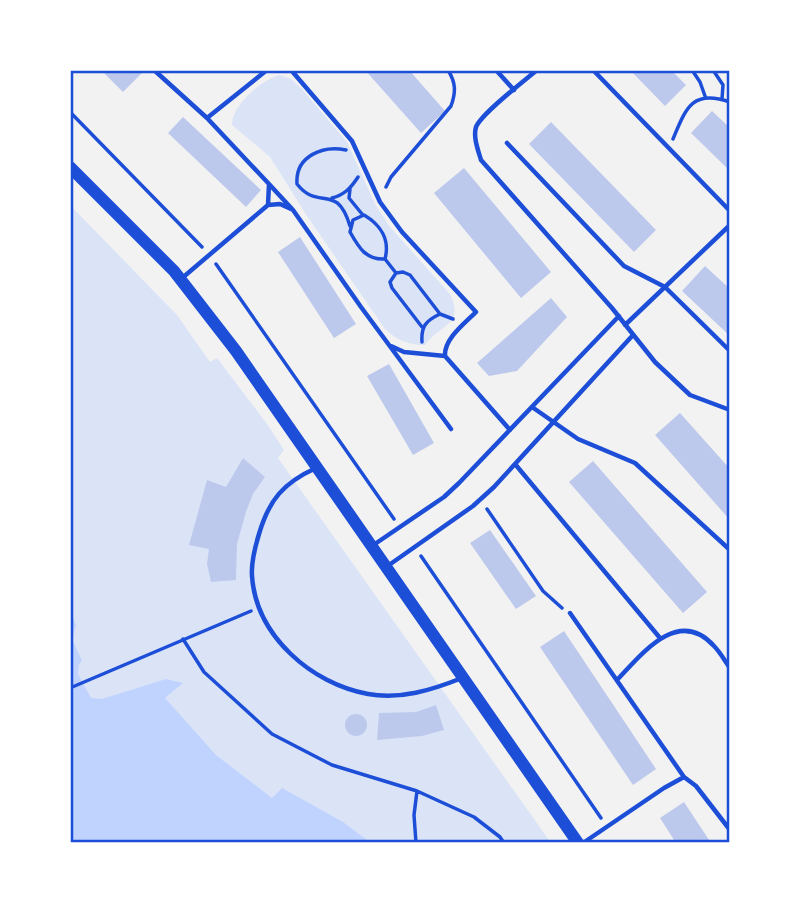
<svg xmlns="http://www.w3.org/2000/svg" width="800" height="913" font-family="'PT Sans Narrow',sans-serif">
<rect width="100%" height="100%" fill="#f2f2f2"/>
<path fill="#dbe4f7" d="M280,75L291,79L301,88L347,142L375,204L390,227L450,294C465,325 440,324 425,345C408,345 397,340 385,329L307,216L270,157L232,125C231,106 262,79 280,75Z
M70,205L177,315L210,362L217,358L267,424L284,450L278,458L551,843H70Z"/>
<path fill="#bfd3fe" d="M70,610L76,625L72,639L82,661L79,664L78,674L91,698L102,699L166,679L183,683L165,698L216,755L272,798L282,788L343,822L371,843H70Z"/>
<path fill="#bdc9ec" d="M101,70H140L142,73L123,92Z
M365,70H409L445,111L421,133Z
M630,70H671L686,85L665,106Z
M712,111L730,128V171L691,133Z
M183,117L261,190L246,207L168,133Z
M551,122L656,230L634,252L529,144Z
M464,168L551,272L521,298L434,193Z
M300,237L356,324L334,338L278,252Z
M705,266L730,289V336L682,291Z
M551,298L567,317L517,371L489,376L477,363Z
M389,364L434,443L413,455L367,376Z
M680,413L730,469V520L655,435Z
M243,458L265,477L253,494L246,512L237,544L236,580L211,582L207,564L209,549L189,545L207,480L226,487Z
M593,461L707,592L683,613L569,482Z
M490,530L536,596L516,609L470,543Z
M564,631L656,769L633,785L540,647Z
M436,705L444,730L422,736L377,740L379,713L416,712Z
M345 725a11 11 0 1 1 22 0a11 11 0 1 1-22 0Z
M684,802L711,843H676L660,818Z"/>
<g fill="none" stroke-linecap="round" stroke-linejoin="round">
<path stroke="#1d4ed8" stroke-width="3.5" d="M692,70L700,82L705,96
M713,70L723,85L722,99
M70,112L202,247
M673,139C686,108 692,89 730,102
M346,150C323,145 295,156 297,184C319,212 336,181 350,226
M386,187L391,177L451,106C456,92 456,83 448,70
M350,189L349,198L362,214
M332,198C344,195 351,188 358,177
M364,215C381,225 390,240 385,259C366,260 359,248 350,232L353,220Z
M385,259L396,273
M216,264L394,519
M422,327L392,288L390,282L396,273L403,272L410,275L440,314
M422,342C421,327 425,321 440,314L453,319
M487,509L543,591L562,608
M421,556L601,818
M183,639L204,672L272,734L332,765L417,791L474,817L500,837L504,843
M70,688L251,611
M416,843L414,815L417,791"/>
<path stroke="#1d4ed8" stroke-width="4.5" d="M154,70L207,118L269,184L268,205L181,279
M291,70L352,141L380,202L402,232L476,312C464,324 444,339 445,356L510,430
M496,70L514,90
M537,70C524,81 482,113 476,127C473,137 478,150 481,160L612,308L655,362L690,395L730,410
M593,70L730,211
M207,118L267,70
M507,143L624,266L665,287L730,351
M269,184L293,210L361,307L451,429
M268,205L280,204L291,209
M625,325L730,225
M391,346L404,352L445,356
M532,407L578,439L635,463L730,550
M515,464L660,638
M316,468C283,483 269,500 259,534C255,547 251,562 252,576C256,636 312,684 368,694C400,700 432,690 462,678
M372,546L444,497L459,483L619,316
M389,565L473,506L494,487L633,335
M570,613L684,777
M617,680C641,655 678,606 714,646C720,652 725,661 730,668
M583,843L664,788L684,777L696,786L730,830"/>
<path stroke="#1d4ed8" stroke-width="12" d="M70,167L174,271L236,351L578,843"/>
</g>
<rect width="800" height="913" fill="none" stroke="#ffffff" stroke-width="144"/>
<rect x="72" y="72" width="656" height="769" fill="none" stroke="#1d4ed8" stroke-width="2.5"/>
</svg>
